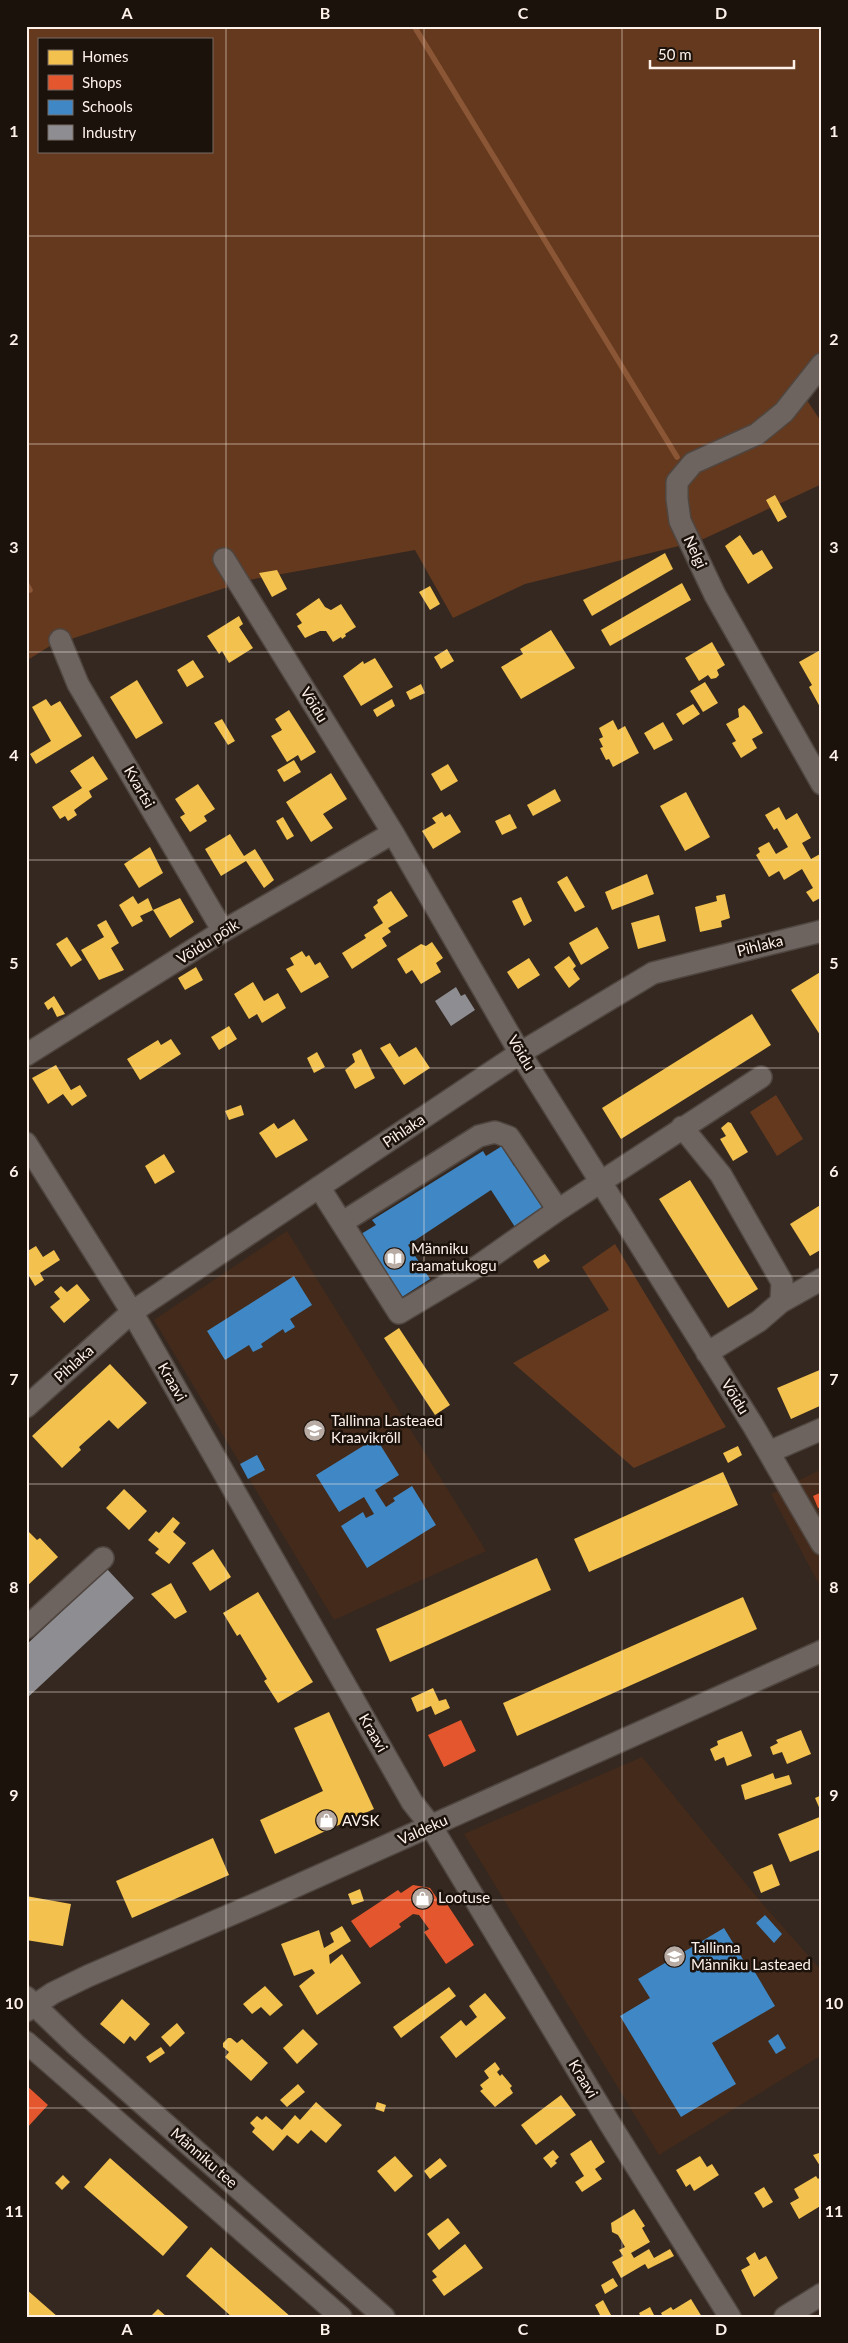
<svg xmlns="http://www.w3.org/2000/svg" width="848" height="2343" font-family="Lato,sans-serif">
<rect width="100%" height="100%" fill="#342820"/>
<path fill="#442a1a" d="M287,1231L486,1551L334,1620L154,1320Z
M822,1469V1590L771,1494Z
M642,1757L760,1901L822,1971V2055L659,2155L464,1834Z"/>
<path fill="#64391e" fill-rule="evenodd" d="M26,26H822V360L799,388L822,423V484L699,541L525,584L453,618L415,550L249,580L50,646L26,661ZM39,39H211V151H39Z
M776,1095L803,1139L777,1156L750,1112Z
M615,1244L726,1427L634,1468L513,1363L609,1310L582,1267Z"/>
<path fill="#f2c14e" d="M775,495L787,517L778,522L766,500Z
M740,535L753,555L762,550L773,568L748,584L725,546Z
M665,553L673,569L592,616L583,600Z
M277,570L287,589L272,597L259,573Z
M682,583L691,600L610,646L601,630Z
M430,586L440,604L430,610L419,592Z
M319,598L325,607L331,610L341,604L356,627L345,634L346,636L342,639L341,637L333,642L326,631H320L305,638L297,626L302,623L296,614Z
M239,616L243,624L239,627L253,648L229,663L222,651L219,654L207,636Z
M551,630L575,668L521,699L501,667L523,654L520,649Z
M712,642L725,665L717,670L719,675L716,678L711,679L708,675L699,681L685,658Z
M447,649L454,661L441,669L434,657Z
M822,649V706L820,707L809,687L812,685L799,662Z
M375,658L393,687L361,706L343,676L363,661L364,664Z
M193,660L204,677L187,687L177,670Z
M137,680L163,723L136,739L110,697Z
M705,682L718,703L703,712L690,691Z
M421,684L425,693L410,700L406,692Z
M46,699L51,706L60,701L82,736L36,764L30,754L51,741L32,707Z
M392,699L395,706L377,717L373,710Z
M693,704L700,714L683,725L676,714Z
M744,705L750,711L763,733L752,739L757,748L741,758L732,743L736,741L726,724L739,717L738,709Z
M289,710L316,752L301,761L298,755L287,762L271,736L282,730L275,719Z
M222,719L235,741L228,745L214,723Z
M613,720L618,730L625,726L639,753L613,767L609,759L606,760L600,748L603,747L599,739L603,737L599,728Z
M663,722L673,740L654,750L644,733Z
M93,756L108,779L89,791L92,797L74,810L77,815L68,821L65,816L60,819L52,807L82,788L70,771Z
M294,760L301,772L284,782L277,770Z
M448,764L458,781L441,791L431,774Z
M331,773L347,799L323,814L333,828L311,842L286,802Z
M198,784L215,809L204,816L207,821L190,832L180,817L185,814L175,799Z
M555,789L561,801L533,816L527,805Z
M686,792L710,837L685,851L660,806Z
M779,807L786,820L797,813L811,838L802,843L811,859L820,854L822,856V897L813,902L806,892L813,888L802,869L784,880L779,871L769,877L756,855L760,852L758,848L769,842L776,854L788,847L777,828L774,830L765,815Z
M442,812L445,817L450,814L461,832L433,849L422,831L436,823L432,818Z
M510,814L517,828L502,835L495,821Z
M283,817L294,836L287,840L276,821Z
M230,834L244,856L255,849L274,880L264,888L246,861L221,876L205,849Z
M150,847L163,873L139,888L124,864Z
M647,874L654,894L612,910L605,892Z
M567,876L585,907L575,912L557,882Z
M391,891L408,916L388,928L391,932L382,938L387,946L352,969L342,953L366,938L364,935L383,923L373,907L378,903L377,900Z
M725,894L730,918L721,921L722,927L700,932L695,907L717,901L716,896Z
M133,896L138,904L148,898L153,910L140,916L143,921L132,927L119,905Z
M521,897L532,921L524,926L512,901Z
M180,898L194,922L170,938L153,910Z
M659,915L666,941L638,949L631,923Z
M106,920L119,943L111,948L124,970L99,980L81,950L104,937L97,925Z
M597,927L609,948L581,965L569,943Z
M67,937L82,960L71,967L56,944Z
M432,942L443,958L436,963L441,972L421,984L412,970L406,974L397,959L421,944L426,946Z
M302,951L306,957L309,955L315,965L320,962L329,977L301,993L286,969L294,965L290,958Z
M569,956L576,966L573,969L580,979L569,988L554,967Z
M529,958L540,975L518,989L507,972Z
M196,967L203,980L185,990L178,978Z
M822,971V1038L791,990Z
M253,982L264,1001L278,993L286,1008L262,1023L257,1014L249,1019L234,994Z
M54,996L65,1014L57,1017L52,1007L48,1010L44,1003Z
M752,1014L771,1045L621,1139L602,1108Z
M229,1026L237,1039L219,1050L211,1037Z
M171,1039L181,1054L140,1080L127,1059L158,1040L161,1045Z
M390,1043L399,1057L416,1047L430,1068L404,1085L380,1048Z
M361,1049L375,1078L355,1089L345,1070L355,1062L352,1054Z
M317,1052L325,1067L314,1073L307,1058Z
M56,1065L71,1090L80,1085L87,1096L72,1106L63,1094L48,1104L32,1078Z
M241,1105L244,1115L229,1120L225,1111Z
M294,1119L308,1140L276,1158L259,1133L274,1123L278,1129Z
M728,1122L731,1123L748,1152L733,1161L720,1139L726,1136L721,1128Z
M164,1154L175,1172L155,1184L145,1166Z
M690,1180L758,1289L728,1308L659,1199Z
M822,1204V1249L810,1256L790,1224Z
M36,1246L43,1257L54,1250L60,1260L40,1273L44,1280L35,1286L26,1271V1252Z
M545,1254L550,1261L538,1269L533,1261Z
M77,1284L90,1300L64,1323L50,1307L60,1299L54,1292L61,1286L67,1292Z
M399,1328L450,1405L435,1415L384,1338Z
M110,1364L147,1403L118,1429L109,1420L79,1447L81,1450L62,1468L32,1436Z
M822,1369V1405L791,1419L777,1388Z
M738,1446L742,1455L728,1463L723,1453Z
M723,1472L738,1505L589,1572L574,1539Z
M124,1489L147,1511L129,1530L106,1508Z
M173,1517L180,1523L173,1532L186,1543L169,1564L155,1553L159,1549L148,1540L156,1531L159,1533Z
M26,1529L37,1540L40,1538L58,1557L26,1587Z
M213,1549L231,1577L210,1591L192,1563Z
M537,1558L551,1590L390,1662L376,1629Z
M171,1583L187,1612L175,1619L151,1594Z
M258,1592L313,1682L278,1703L264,1681L267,1679L240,1634L237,1636L223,1613Z
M743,1597L757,1629L517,1736L503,1703Z
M433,1688L439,1701L446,1699L450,1708L435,1715L431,1706L417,1712L411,1698Z
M329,1712L374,1809L275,1854L260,1820L323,1791L294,1728Z
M801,1730L811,1754L787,1764L782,1752L773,1755L770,1747L778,1743L776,1740Z
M742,1731L752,1756L727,1766L724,1757L715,1761L710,1749L718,1745L717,1741Z
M773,1773L775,1779L789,1775L792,1784L745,1800L741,1785Z
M822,1795V1814L815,1798Z
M822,1816V1849L790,1862L778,1834Z
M213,1838L229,1875L132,1918L116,1881Z
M772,1864L780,1885L761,1893L753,1872Z
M360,1889L364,1901L352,1905L348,1894Z
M26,1896L71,1904L63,1946L26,1940Z
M342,1926L351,1941L329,1955L330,1964L342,1954L361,1983L317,2015L299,1986L315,1973L312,1969L294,1976L281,1944L319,1930L324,1948L334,1942L330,1933Z
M265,1986L283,2005L270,2016L261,2007L252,2014L243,2004Z
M449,1987L456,1996L401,2038L393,2027Z
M485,1993L506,2018L456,2058L440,2037L461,2020L466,2026L477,2017L469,2006Z
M122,1999L150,2024L135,2041L130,2036L124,2044L100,2024Z
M177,2023L185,2033L170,2047L161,2037Z
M303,2029L318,2044L297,2064L283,2048Z
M228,2038H231L237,2043L242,2039L268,2063L251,2081L225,2057L229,2052L223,2047V2043Z
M161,2047L165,2053L150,2063L146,2057Z
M495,2062L500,2069L497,2072L500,2076L502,2074L512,2086L510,2088L513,2093L495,2107L480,2091L483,2089L480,2085L489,2078L484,2071Z
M298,2084L305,2092L287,2107L280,2100Z
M561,2095L576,2115L536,2145L521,2125Z
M316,2102L342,2125L326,2143L311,2130L298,2144L287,2135L273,2151L252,2132L255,2128L250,2123L257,2116L262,2120L266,2116L282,2130L295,2115L300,2120Z
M377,2102L386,2105L384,2112L375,2109Z
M591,2140L605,2162L595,2169L602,2179L582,2192L575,2182L584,2176L570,2154Z
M553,2150L559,2157L555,2161L557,2163L551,2168L543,2158Z
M822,2152V2169L813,2155Z
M395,2156L413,2176L395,2192L377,2171Z
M700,2156L707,2167L712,2164L719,2175L694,2191L690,2184L686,2187L676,2170Z
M110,2158L188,2227L163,2256L84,2187Z
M440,2158L447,2166L430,2179L424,2171Z
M63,2175L70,2182L62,2190L55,2183Z
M816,2176L818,2179L822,2176V2205L799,2219L790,2203L799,2198L794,2189Z
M764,2187L773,2202L763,2208L754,2193Z
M634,2209L645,2226L642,2228L650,2242L631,2253L634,2258L649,2249L654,2258L670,2249L674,2256L648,2269L645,2264L621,2278L612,2262L623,2256L619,2250L625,2247L618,2235L612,2232L611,2223Z
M448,2218L460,2233L439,2250L427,2234Z
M465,2244L483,2268L444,2296L432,2280L437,2277L432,2271Z
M211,2247L291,2317H232L186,2276Z
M755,2252L759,2260L766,2256L778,2278L754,2297L741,2270L750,2265L746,2258Z
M613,2278L618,2286L605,2294L601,2285Z
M26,2289L58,2317H26Z
M691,2299L702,2317H663L661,2313L671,2307L673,2310Z
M603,2300L611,2315L608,2317H601L595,2305Z
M650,2307L655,2317H641L639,2313Z
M158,2309L167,2317H150Z"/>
<path fill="#e4572e" d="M822,1492V1507L818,1508L813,1496Z
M461,1720L476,1751L444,1767L428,1735Z
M413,1885L430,1888L439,1901L443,1898L474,1945L446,1964L424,1932L429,1929L419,1915L413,1914L399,1924L401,1927L370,1948L351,1921L398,1890L401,1893Z
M26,2085L48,2105L26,2129Z"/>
<path fill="#3f88c5" d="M502,1146L514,1166L517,1164L543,1209L515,1227L491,1190L408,1245L430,1279L402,1297L361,1234L376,1225L372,1220L483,1151L486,1156Z
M294,1276L312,1305L290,1319L295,1327L285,1333L283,1329L261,1344L263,1347L253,1352L249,1345L225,1360L207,1331Z
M376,1438L399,1475L375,1490L386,1507L395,1501L393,1498L412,1486L436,1525L367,1568L341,1526L363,1512L366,1518L374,1514L364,1497L339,1512L316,1475Z
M257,1455L265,1470L248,1479L240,1464Z
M765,1915L782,1934L774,1943L756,1923Z
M724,1928L750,1971L753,1969L775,2006L712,2043L736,2084L681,2117L620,2016L650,1998L638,1979Z
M778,2034L786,2048L776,2054L768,2041Z"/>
<path fill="#8d8d92" d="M456,987L461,996L465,994L475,1010L451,1026L435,1001Z
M107,1569L134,1598L26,1699V1645Z"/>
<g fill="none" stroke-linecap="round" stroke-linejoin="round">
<path stroke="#8a5635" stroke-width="5.5" d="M414,26L677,457
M26,583L30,590"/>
<defs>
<path id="minor" d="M822,364L784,412L757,434L693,463L677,482V499L680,521L715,595L822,784
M224,559L393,833L520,1053L754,1427L822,1544
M60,640L78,684L223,931
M26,1055L223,931L393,833
M682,1127L721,1175L782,1282L781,1302L759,1321L707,1353
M26,1143L132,1312L412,1802L431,1826L610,2124L730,2317
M319,1187L399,1313L478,1266L558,1210
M343,1222L479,1136L495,1132L509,1137L558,1210L761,1077
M781,1302L822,1279
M26,1407L132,1312L520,1053L653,973L822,931
M769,1452L822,1429
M26,1628L103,1558
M26,1997L76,2045L384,2317
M26,2011L53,1993L88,1976L267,1899L822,1651
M26,2042L341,2317
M785,2317L822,2294"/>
</defs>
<use href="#minor" stroke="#504640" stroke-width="24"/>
<use href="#minor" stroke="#6e645f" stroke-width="21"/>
</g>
<path fill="none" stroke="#fef1ea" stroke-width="1" stroke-opacity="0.55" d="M226,26V2317M424,26V2317M622,26V2317M26,236H822M26,444H822M26,652H822M26,860H822M26,1068H822M26,1276H822M26,1484H822M26,1692H822M26,1900H822M26,2108H822"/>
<defs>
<symbol id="library-disc" viewBox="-11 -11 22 22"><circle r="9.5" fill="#b7aba3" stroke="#1c120c"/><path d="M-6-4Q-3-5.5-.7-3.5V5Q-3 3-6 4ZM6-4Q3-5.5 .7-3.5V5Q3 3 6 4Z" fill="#fff"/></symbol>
<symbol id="school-disc" viewBox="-11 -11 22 22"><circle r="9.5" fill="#b7aba3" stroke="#1c120c"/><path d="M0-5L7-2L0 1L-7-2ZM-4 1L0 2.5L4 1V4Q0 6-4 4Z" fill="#fff"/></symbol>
<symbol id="shop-disc" viewBox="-11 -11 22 22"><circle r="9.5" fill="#b7aba3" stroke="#1c120c"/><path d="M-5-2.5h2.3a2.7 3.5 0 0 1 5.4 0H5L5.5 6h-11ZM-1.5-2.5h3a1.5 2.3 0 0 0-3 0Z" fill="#fff"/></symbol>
</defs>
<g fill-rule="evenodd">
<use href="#library-disc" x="382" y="1246" width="25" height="25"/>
<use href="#school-disc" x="302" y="1418" width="25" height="25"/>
<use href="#shop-disc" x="314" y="1808" width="25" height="25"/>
<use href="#shop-disc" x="410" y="1886" width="25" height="25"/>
<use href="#school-disc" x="662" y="1944" width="25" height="25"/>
</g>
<g text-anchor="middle" stroke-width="5" stroke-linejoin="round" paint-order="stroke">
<g font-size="15" fill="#fef1ea" stroke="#1c120c">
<text transform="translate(695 552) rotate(65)" y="5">Nelgi</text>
<text transform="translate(314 705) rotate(58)" y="5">Võidu</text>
<text transform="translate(139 787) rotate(60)" y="5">Kvartsi</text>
<text transform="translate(208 942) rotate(-32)" y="5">Võidu põik</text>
<text transform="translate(760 946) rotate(-14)" y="5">Pihlaka</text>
<text transform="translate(521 1053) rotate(59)" y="5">Võidu</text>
<text transform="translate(404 1131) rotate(-34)" y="5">Pihlaka</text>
<text transform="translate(74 1364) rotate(-42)" y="5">Pihlaka</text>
<text transform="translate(172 1382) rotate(60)" y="5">Kraavi</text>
<text transform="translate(735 1397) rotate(58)" y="5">Võidu</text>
<text transform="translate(373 1733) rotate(60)" y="5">Kraavi</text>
<text transform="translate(423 1830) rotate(-24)" y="5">Valdeku</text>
<text transform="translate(583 2079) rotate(59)" y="5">Kraavi</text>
<text transform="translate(204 2158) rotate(41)" y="5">Männiku tee</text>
</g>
<g font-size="15" fill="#fef1ea" stroke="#1c120c" text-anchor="start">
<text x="411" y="1254">Männiku<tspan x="411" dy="17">raamatukogu</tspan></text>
<text x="331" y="1426">Tallinna Lasteaed<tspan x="331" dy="17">Kraavikrõll</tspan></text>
<text x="342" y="1826">AVSK</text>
<text x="438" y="1903">Lootuse</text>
<text x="691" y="1953">Tallinna<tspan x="691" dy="17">Männiku Lasteaed</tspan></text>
</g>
</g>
<rect width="848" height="2343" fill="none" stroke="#1c120c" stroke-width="55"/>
<rect x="38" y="38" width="175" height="115" fill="#1c120c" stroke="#766b65"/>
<rect x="48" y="50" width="25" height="15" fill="#f2c14e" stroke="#766b65"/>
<text x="82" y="62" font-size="15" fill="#fef1ea">Homes</text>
<rect x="48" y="75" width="25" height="15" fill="#e4572e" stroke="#766b65"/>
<text x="82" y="88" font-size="15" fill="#fef1ea">Shops</text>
<rect x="48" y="100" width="25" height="15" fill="#3f88c5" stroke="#766b65"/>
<text x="82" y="112" font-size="15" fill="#fef1ea">Schools</text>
<rect x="48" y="125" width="25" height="15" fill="#8d8d92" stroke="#766b65"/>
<text x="82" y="138" font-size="15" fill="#fef1ea">Industry</text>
<path d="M650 60v8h144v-8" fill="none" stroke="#fef1ea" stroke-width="2.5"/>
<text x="658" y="60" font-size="15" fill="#fef1ea" stroke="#1c120c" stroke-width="4" paint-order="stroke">50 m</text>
<rect x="28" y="28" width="792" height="2288" fill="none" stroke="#fef1ea" stroke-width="2"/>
<g font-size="16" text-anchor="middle" font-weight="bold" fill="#fef1ea">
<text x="127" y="19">A</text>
<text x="325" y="19">B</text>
<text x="523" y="19">C</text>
<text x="721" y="19">D</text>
<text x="14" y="137">1</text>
<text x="834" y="137">1</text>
<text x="14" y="345">2</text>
<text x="834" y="345">2</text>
<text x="14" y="553">3</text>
<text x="834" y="553">3</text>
<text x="14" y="761">4</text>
<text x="834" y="761">4</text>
<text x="14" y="969">5</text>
<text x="834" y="969">5</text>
<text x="14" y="1177">6</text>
<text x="834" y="1177">6</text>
<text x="14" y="1385">7</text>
<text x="834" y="1385">7</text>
<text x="14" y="1593">8</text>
<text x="834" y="1593">8</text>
<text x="14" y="1801">9</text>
<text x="834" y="1801">9</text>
<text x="14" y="2009">10</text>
<text x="834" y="2009">10</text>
<text x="14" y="2217">11</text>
<text x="834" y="2217">11</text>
<text x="127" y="2335">A</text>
<text x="325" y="2335">B</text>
<text x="523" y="2335">C</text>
<text x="721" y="2335">D</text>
</g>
</svg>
